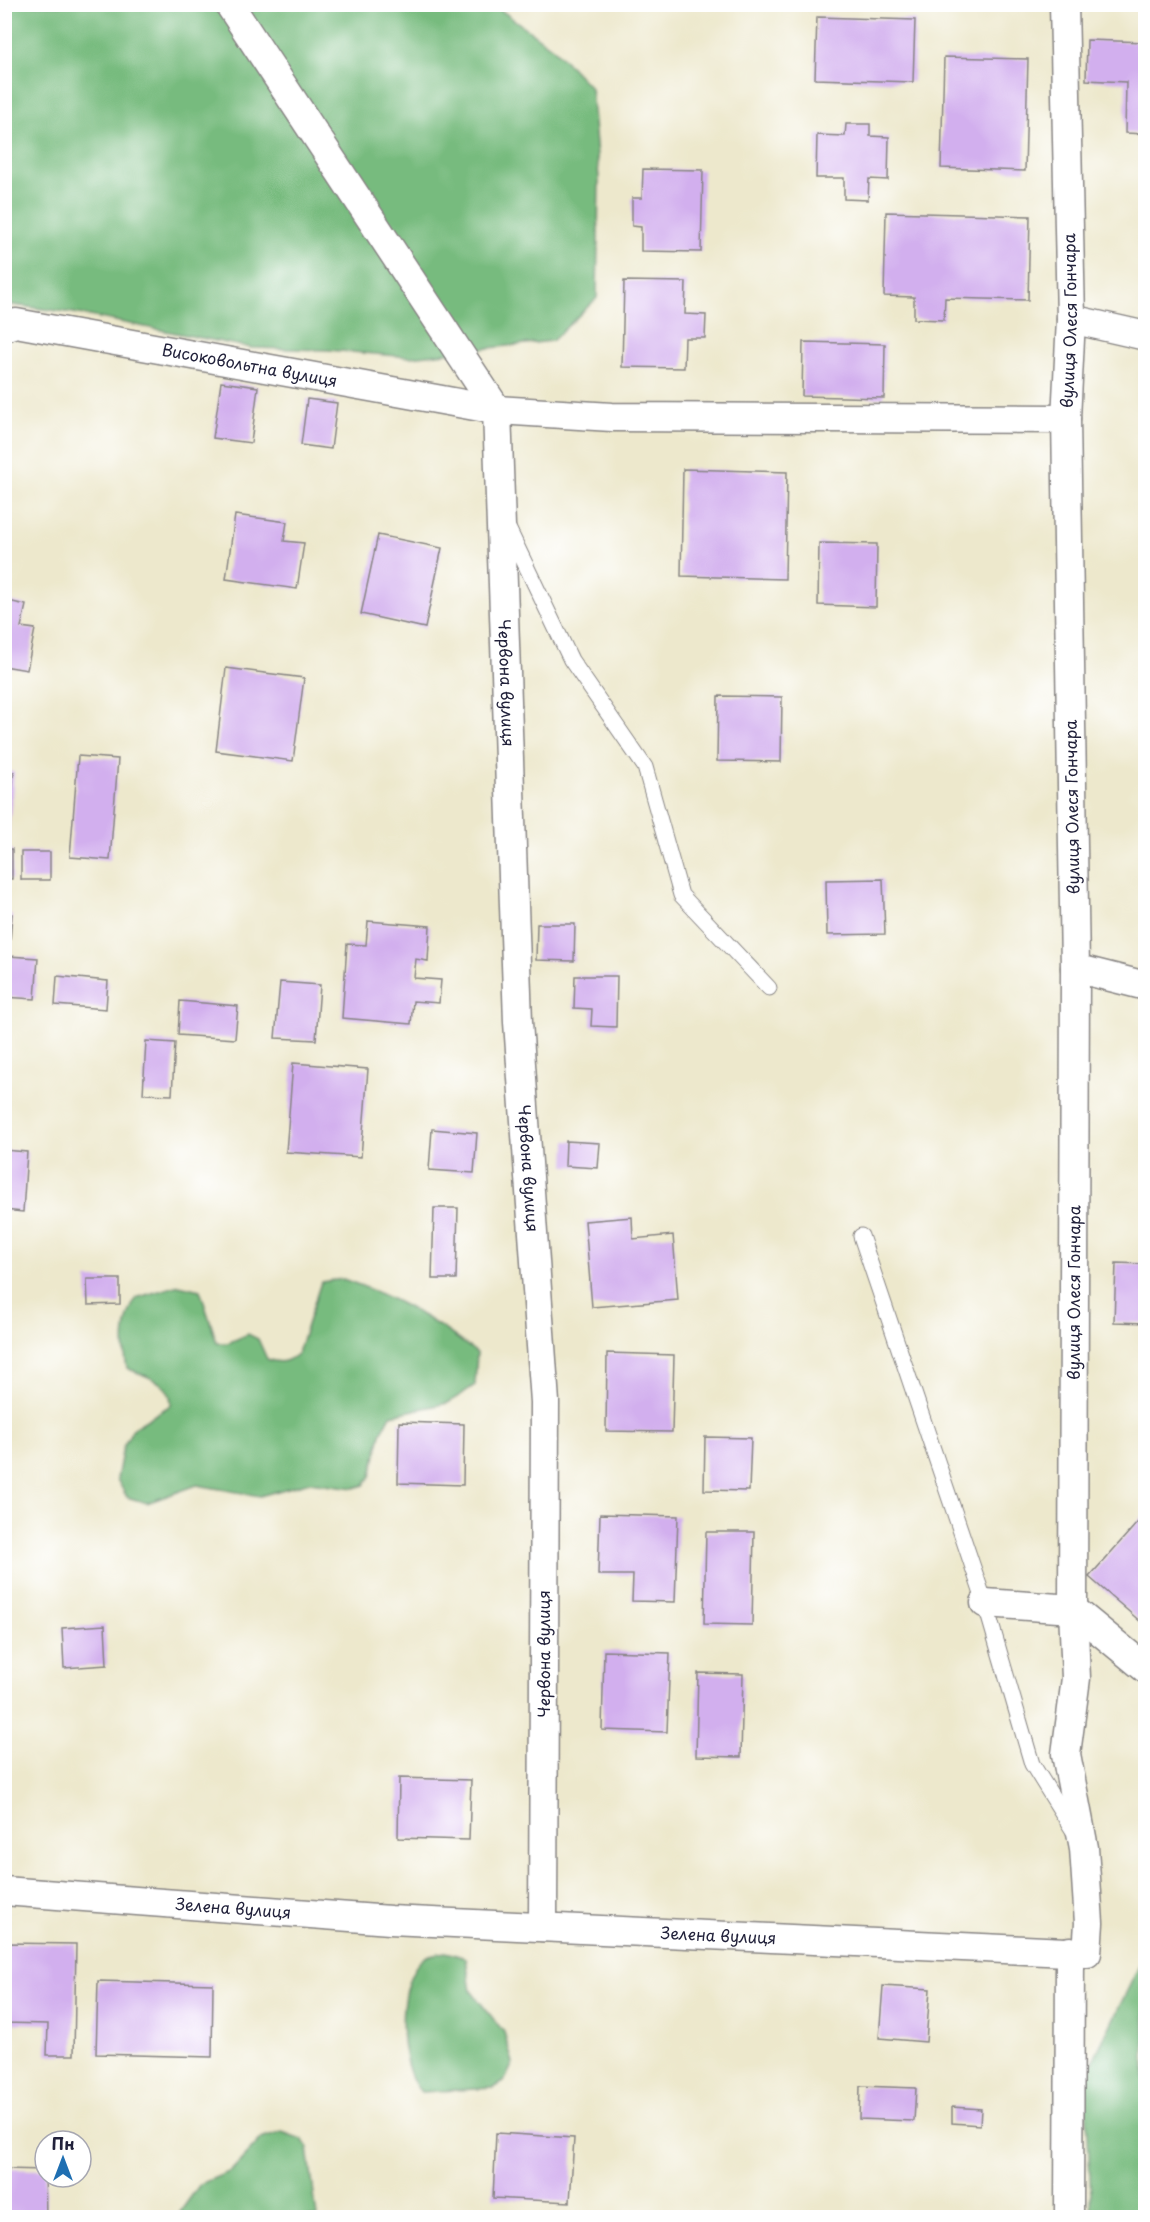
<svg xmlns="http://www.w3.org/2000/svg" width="1150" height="2222" font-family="'Playpen Sans',sans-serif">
<rect width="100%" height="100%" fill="#fff"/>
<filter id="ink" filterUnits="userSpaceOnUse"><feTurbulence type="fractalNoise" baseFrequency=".0167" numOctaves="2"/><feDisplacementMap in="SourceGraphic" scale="12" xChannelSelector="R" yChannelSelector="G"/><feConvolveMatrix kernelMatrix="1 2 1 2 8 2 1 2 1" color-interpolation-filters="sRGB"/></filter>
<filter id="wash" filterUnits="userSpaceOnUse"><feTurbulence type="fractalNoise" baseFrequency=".008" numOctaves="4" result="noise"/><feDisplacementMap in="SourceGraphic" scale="24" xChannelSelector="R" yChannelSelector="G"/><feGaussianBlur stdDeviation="1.35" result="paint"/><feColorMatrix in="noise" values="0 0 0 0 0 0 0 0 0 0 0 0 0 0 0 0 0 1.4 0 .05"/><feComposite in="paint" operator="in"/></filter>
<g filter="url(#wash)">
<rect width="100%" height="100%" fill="#ede8cc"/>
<path fill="#77bb7e" stroke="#4c6e5c" stroke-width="1.5" d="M5,5H494L554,49L591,88L599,178L597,298L552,341L410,357L328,350L252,348L74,313L5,304Z
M343,1279C395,1297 433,1319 477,1353L475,1385L448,1403L391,1415L381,1434L371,1476L364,1485L354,1488L310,1482L260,1496L197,1485L147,1503L127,1497L117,1479L123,1447L133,1428L171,1405C172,1381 146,1377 127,1368C122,1342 123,1321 136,1298L179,1285L200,1290L217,1343H228L248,1334L258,1339L267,1359C281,1364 288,1362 298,1353L321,1282Z
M446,1952L466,1958L471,1991L504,2032L513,2063L504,2082L494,2088L421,2092C397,2068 394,1979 424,1958C429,1954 439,1953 446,1952Z
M1145,1954V2217H1092L1085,2077Z
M282,2132L302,2139L308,2148L317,2217H180V2212L200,2184L231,2171L261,2139Z"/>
<g id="blocks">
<path fill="#d2afee" d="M817,17L915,20L913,82L815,79Z
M1087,40L1146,42V134L1125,133L1126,82L1086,80Z
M944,57L1028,59L1025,171L941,168Z
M846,124H870V136L889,137L888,180L869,179L868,200L844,199V178H816L817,135L845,136Z
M643,169L703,170L701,252L641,251V227L632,226V198H642Z
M886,212L1030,216L1028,300L945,298L944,320L914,319V297L884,296Z
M624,281L686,282L685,314L706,315L705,338H685L684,368L622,367Z
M803,342L885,344L884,398L802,396Z
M221,382L258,387L251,443L213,438Z
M307,399L337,403L331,449L301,445Z
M683,469L787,472L785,579L681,576Z
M235,515L287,522L284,541L304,543L297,589L226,579Z
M378,535L442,548L425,628L361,614Z
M819,543L877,544L876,607L818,605Z
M4,600L26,605L21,627L35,629L27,670L4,666Z
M226,668L304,678L293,761L216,751Z
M718,696L782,697L781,762L717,761Z
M78,756L118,759L110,860L70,857Z
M4,771L14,772L8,839H4Z
M4,849H12V879H4Z
M21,852H50V880H21Z
M883,879L885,934L827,935L826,880Z
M4,914H12L9,956L38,958L35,999L4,997Z
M368,921L430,926L428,961L416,959L414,978L441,980L439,1003L413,1001L411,1024L342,1018L347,944L366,945Z
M537,924H575L574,961L536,960Z
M57,976L108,981L106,1009L55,1005Z
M575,976H617L616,1027L591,1026L592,1009L574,1008Z
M280,982L320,985L316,1040L275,1038Z
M180,1001L238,1006L235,1039L178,1035Z
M146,1041L175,1043L172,1095L143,1094Z
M293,1063L368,1069L361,1157L286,1152Z
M432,1129L477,1133L474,1173L429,1170Z
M566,1141L600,1143L598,1168L565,1166Z
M4,1150L27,1152L23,1212L4,1210Z
M434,1208H458L456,1279H432Z
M632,1217L633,1239L673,1235L678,1300L592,1307L585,1221Z
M1116,1263L1146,1264V1323L1114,1322Z
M87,1279H120V1304L88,1305Z
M607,1353L674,1355L672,1432L606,1431Z
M399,1422L464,1424L463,1485L398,1483Z
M705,1437L751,1438L749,1491L704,1490Z
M1146,1513V1618L1142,1623L1089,1577Z
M600,1514L678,1516L675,1602L632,1601L633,1575H598Z
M706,1532H754L752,1625L704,1624Z
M105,1625L107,1665L64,1668L62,1628Z
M604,1651L670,1653L667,1732L602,1730Z
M698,1673L743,1674L741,1757L696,1756Z
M399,1778L471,1780L469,1840L398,1838Z
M4,1943L76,1944L74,2055H47L48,2024L4,2023Z
M98,1981L213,1984L212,2057L96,2054Z
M883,1986L930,1989L926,2042L879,2038Z
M860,2086L916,2088L914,2121L859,2119Z
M952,2107L981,2109L980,2125L952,2123Z
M496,2133L574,2138L570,2202L493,2198Z
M4,2169L45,2170L46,2218H4Z"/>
</g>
</g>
<g filter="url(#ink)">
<use href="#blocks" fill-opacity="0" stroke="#888584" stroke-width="1.5"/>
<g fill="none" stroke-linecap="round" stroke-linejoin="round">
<defs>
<path id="service" d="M507,526L571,660L645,767L681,895L769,988
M861,1236L985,1603L1032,1764L1073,1830"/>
<g id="minor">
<path d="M229,4L497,410"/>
<path d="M1071,319L1146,336"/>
<path id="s1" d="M4,327L16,323L497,410L612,417L1066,419"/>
<path id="s2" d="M497,410L518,1022L545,1402L543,1927"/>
<path d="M1075,968L1146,986"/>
<path d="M985,1603L1073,1609L1146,1669"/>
<path id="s3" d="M4,1891L390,1920L1087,1953L1089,1923L1084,1848L1066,1754L1076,1678L1073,1609L1075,968L1066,419L1071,319L1064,4"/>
<path d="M1069,2218L1070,1951"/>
</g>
</defs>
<use href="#service" stroke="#888584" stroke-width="17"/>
<use href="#minor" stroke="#888584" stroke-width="31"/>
<use href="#service" stroke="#fff" stroke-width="15"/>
<use href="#minor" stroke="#fff" stroke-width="28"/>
</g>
</g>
<g text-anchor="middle" stroke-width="4.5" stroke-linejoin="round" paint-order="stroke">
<g font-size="16" fill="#22223b" stroke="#fff">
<text dy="6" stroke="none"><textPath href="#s3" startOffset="2720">вулиця Олеся Гончара</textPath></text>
<text dy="6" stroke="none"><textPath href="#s1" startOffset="250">Високовольтна вулиця</textPath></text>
<text dy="6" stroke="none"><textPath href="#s2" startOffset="273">Червона вулиця</textPath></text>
<text transform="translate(1072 807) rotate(-91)" y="6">вулиця Олеся Гончара</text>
<text dy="6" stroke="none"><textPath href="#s2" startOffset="759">Червона вулиця</textPath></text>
<text dy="6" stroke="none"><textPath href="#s3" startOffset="1748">вулиця Олеся Гончара</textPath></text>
<text transform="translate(544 1654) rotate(-90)" y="6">Червона вулиця</text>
<text dy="6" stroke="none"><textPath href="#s3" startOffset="230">Зелена вулиця</textPath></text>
<text dy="6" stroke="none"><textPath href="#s3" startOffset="716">Зелена вулиця</textPath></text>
</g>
</g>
<rect width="1150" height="2222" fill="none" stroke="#fff" stroke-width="24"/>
<g transform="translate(63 2159)"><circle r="28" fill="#ffffff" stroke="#a7a7b1" stroke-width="1.5"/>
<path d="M0-4.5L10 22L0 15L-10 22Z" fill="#1f6fb2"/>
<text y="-9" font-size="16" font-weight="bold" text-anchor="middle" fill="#22223b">Пн</text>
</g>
</svg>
